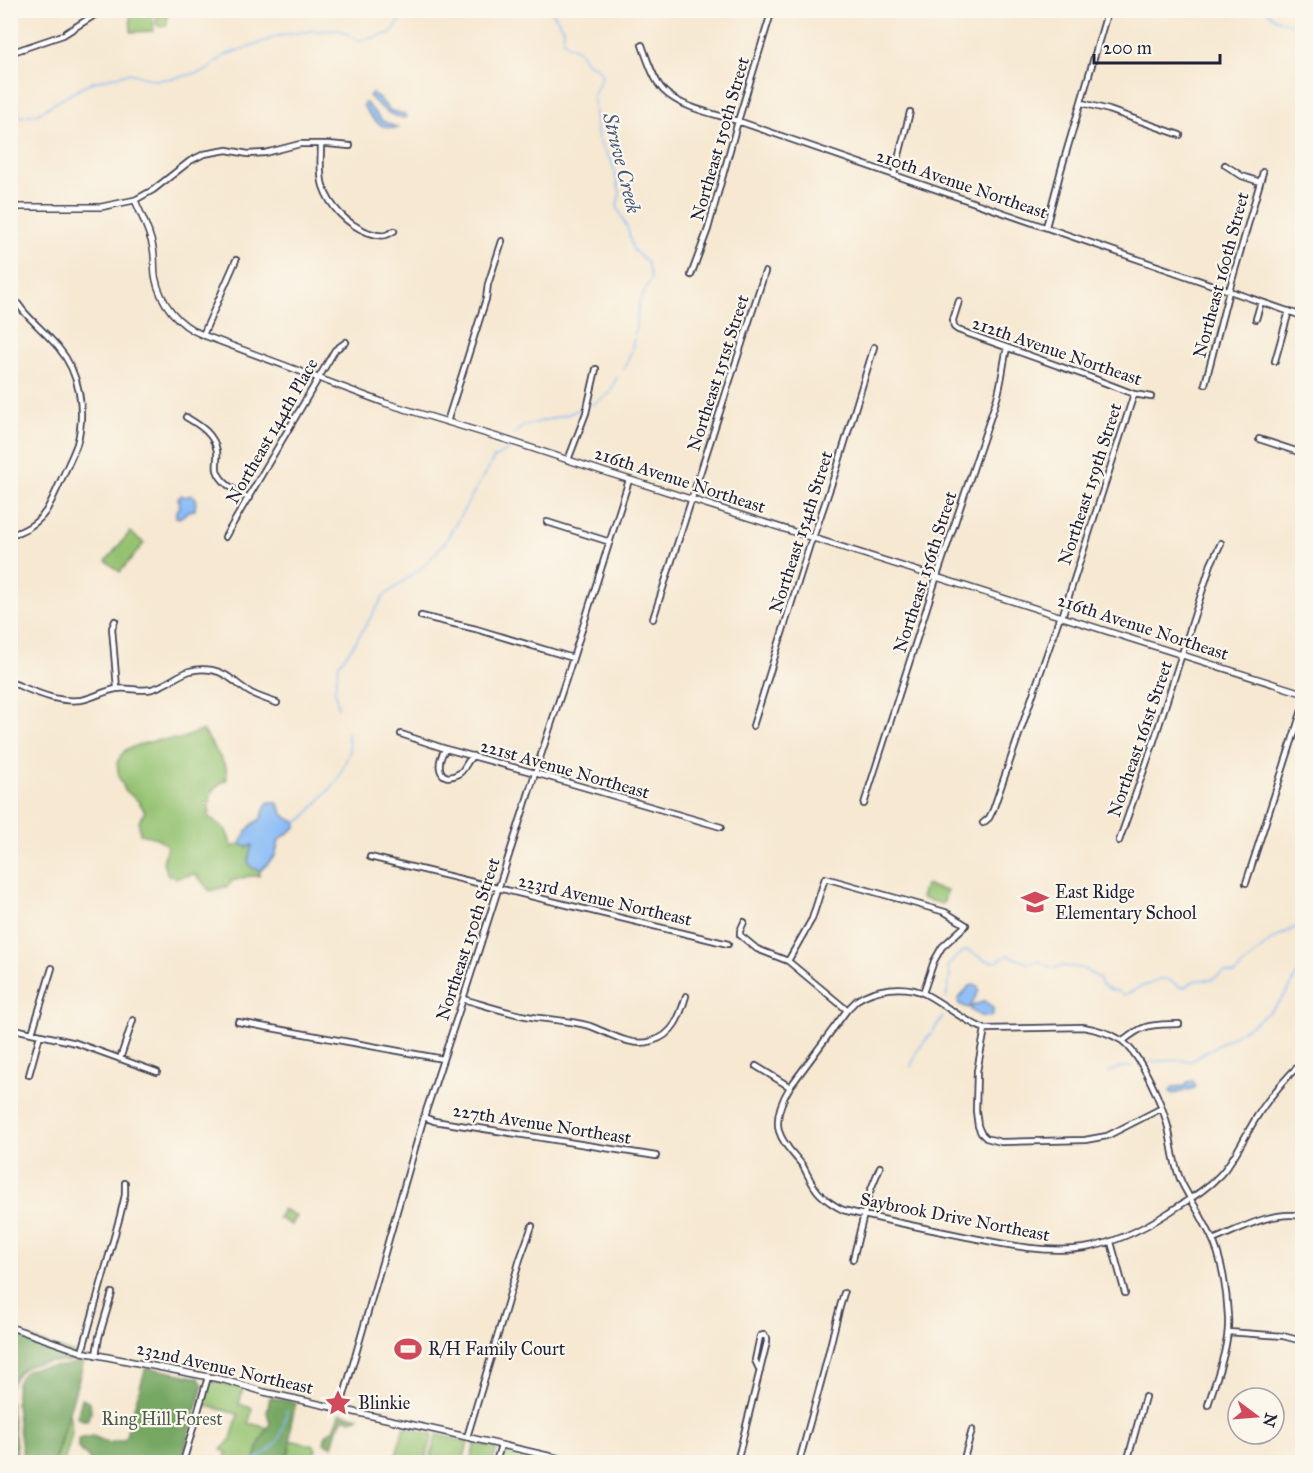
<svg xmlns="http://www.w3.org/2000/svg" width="1313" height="1473" font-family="'IM FELL Great Primer',serif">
<rect width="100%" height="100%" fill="#fbf7ec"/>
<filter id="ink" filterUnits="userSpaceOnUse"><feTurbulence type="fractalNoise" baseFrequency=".0167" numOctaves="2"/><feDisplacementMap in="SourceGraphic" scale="12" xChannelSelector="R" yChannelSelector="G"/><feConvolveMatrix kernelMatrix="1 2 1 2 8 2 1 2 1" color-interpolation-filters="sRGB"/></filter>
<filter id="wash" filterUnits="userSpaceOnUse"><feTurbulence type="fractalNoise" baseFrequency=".008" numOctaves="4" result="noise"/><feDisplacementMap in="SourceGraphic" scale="24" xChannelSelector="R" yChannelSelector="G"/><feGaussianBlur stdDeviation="1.35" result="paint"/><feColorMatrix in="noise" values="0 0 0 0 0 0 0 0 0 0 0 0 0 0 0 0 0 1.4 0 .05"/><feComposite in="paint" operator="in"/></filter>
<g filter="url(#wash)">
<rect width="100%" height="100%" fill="#f6e8d1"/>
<path fill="#94c271" stroke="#5b7256" stroke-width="1.5" d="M130,11H152L154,31L131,32Z
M161,11L168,15L167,19V25L160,27L156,24L157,15Z
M130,532L144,543L120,572L106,561Z
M203,730L226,767L227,779C210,789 208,798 209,817L226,830L232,847L241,844L246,847L252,845L251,867L260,871L259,876H249L232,881L228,886L210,891L195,874L176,878L168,875L163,862L167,846L157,838L140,834L139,822L145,811L138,801L125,790L119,777L117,763L121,755L127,749L142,744L157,740L180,739Z
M925,885L947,891L943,904L921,898Z
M283,1209L296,1216L291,1225L278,1218Z
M215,1381L243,1389L239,1404L252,1408L249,1423L268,1428L260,1442L254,1462H223L227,1452L221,1450L231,1439L238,1414L203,1405L209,1384Z
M69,1412L72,1433L64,1462H55Z
M404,1427L433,1434L425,1462H394Z
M437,1434L468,1442L463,1462H429Z
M290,1440L314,1446L316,1449L311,1462H285L290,1449Z
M475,1443L497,1448L493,1462H470Z
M502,1449L536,1457L532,1462H499Z"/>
<path fill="#77a863" stroke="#4c654f" stroke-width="1.5" d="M11,1332L76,1354V1358L74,1361C55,1364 27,1358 15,1377C13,1380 12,1383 11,1386Z
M83,1357L85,1358L54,1462H23C23,1443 10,1394 19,1379C32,1356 67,1376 83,1357Z
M146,1367L199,1378L203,1385L181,1462H89L90,1460L78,1448V1439L93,1436L109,1443L125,1439Z
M270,1397L296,1403L291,1423L290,1449L285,1462H254L260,1442L270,1424L267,1412Z
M82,1398L90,1402L91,1413L87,1420H83L77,1417Z
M10,1401L18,1462H11Z
M340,1413L360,1417L352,1420L344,1418L338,1426L332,1446L324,1443L326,1435L334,1428Z"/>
<path fill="#88bbf6" stroke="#556e98" stroke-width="1.5" d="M372,93L380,99L389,110L404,114L406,116L405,118C386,115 383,109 369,96Z
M364,103H366L382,121L398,128C381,131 371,118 363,105Z
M182,495L184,497L192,495L196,498L195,510L188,511L184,515L179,518L176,517V512L180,507L178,498Z
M269,802H276C282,807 280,812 285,816C288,819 293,821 297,822L296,827L279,840L275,856L260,871L251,867L248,862L252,845L246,847L241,844C245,833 250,824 261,819L266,805Z
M974,985L978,987L979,990L970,1007L968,1008L959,1004L958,1000L969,986Z
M985,1001L993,1008V1014L991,1017L980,1016L971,1010V1008L974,1005Z
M1192,1081L1195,1084V1088L1173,1094L1170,1092L1173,1087L1186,1086L1188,1082Z"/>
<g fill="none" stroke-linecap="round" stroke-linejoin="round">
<path stroke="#88bbf6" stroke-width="1.5" d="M551,10L564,29L563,40L568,45L578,50L587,63L598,68L602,76L593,96L598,140L612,162L620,193L617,206L628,230L633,250L647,262L651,278L639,303L635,334
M1266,10C1274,21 1290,26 1302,24
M10,118L36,114L90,83L129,73L155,80L175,78L206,71L225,55L279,36L311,31L340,30L359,41L391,33L401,19L432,14L441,10
M624,369L632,350L634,339
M592,405L610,393L617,377
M514,434L523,426L569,414L584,407
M338,708L335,688L339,664L353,646L384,596L425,565L445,542L494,458L510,449
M297,822L303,819L337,781L350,751L347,733
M946,998L950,976L948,966L958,955L967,950L987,961L997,962L1007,955L1028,963L1040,962L1054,968L1063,966L1081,968L1099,978L1102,985L1111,990L1117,991L1123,995L1133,991L1137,988L1152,983L1158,979H1167L1180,987H1185L1196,980H1211L1224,972L1234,974L1271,940L1302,924
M1150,1062L1177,1060L1192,1061C1219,1043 1259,1025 1280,1001C1289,992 1295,977 1302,966
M911,1067L917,1051L933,1031L943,1016
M1109,1072L1122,1067L1133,1066
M250,1462C279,1447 280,1442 287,1410"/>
</g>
</g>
<g filter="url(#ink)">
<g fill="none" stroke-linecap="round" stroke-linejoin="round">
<defs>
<path id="minor" d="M642,45C647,59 654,81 664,91C681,108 715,114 738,121L1302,316
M10,53L63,35L93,16L105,10
M1082,103L1109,110L1180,135
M321,144C321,158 319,172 323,186C330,207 347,224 367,232C373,234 379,237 386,235C389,234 391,233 394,231
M1225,165L1242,176L1260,182
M894,175L910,112
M135,200L153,190L190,161L204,154L227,150L248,154L265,153L300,144H328L350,146
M1046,227L1061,170L1108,10
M691,275L708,229L738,121L772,10
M10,291C22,315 41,327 58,347C80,373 86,411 77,444C73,455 67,467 62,478C57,489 52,501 46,511C37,524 25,531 10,535
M959,301L953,320L954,327L958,330L1095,379L1134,394L1151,397
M1256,319L1261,302
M203,335L236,260
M1275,361L1289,311
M1205,384L1229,291L1263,172
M186,417C199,425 214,433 217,451C218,457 216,464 217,470C221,484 238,492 249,498
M447,422L486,299L488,284L502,241
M1259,439L1302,453
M568,460L586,413L596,369
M547,522L610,542
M225,537L335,350L346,342
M421,616L476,629L573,658
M1062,617L1134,394
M653,619L765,272
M115,621L112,628L117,688
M10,682C33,691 57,703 81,700C93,698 104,691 116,689C128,687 140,692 152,689C175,683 183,665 212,670C228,673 237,685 251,693C259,697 268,700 277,703
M753,726L810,544L813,538L837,468L874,347
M401,734L446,749L535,773L721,827
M446,749C435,761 438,785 458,774C465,771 466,761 473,756
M864,804L935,582L997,398C1002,381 1003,365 1007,348
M983,823L989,818L993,810L1060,616
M1119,841L1150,753L1211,564L1221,543
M370,857C489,887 609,914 728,944
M1246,883L1302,710
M744,922L740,931V935L757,949L788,961L847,1010C850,1007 854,1003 857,1000C875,988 905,984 925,994C946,1005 963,1021 985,1029L1083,1027C1096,1029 1109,1033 1121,1040C1141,1054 1162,1104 1168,1127C1172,1144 1173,1161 1179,1176C1182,1185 1187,1192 1191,1200C1199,1212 1205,1224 1211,1236C1222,1258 1227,1292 1228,1316C1230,1346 1217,1376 1208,1405
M788,961L812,919L825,878L945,912L966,925L942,947L934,961L923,993
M463,999C484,1005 504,1012 526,1016C547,1020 569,1020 590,1026C609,1033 632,1048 652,1041C674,1035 680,1016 686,996
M847,1010L790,1087C782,1100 775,1115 779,1131C783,1145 795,1155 803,1166C808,1175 812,1186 820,1194C827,1201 835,1206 843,1210C883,1220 923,1228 963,1236C1003,1244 1045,1254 1085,1248C1115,1243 1143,1229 1168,1213C1186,1201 1205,1191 1220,1175C1236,1158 1244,1137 1256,1118C1269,1097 1285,1079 1302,1062
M238,1022L443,1059
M10,1028L76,1043L157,1072
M985,1029L977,1071L976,1111L978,1126L981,1133L986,1138L1001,1142L1085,1140L1107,1136L1162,1108
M32,1033L52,968
M1123,1041C1145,1023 1151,1025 1179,1024
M120,1059L133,1020
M756,1066L790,1087
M29,1075L40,1035
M424,1117L434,1121L656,1156
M1213,1240C1240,1229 1272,1210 1302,1216
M1111,1242L1125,1293
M853,1259L869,1194L880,1167
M1228,1332L1283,1336L1302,1341
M82,1352L120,1216L125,1195V1183
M96,1355L99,1337L112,1293
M340,1409L424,1117L463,999L540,758L573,658L629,480
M467,1437L502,1321L520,1259L532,1226
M183,1462L208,1377
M496,1462L501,1445
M737,1462L767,1342V1338L764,1335L760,1336L755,1360L760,1371
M799,1462C809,1425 820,1388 829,1351C834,1331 838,1312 844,1293
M963,1462L972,1430
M1127,1462L1145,1397"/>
<path id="tertiary" d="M10,207H101L135,200C141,215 150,231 153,248C155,257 154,267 155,276C160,303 178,325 203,335L385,403L507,440L602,471L1302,693
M10,1327L82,1352L224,1380L264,1392L436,1430L575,1462"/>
</defs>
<use href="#minor" stroke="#424052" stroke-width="8"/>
<use href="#tertiary" stroke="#424052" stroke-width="8"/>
<use href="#minor" stroke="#fff" stroke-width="4.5"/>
<use href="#tertiary" stroke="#fff" stroke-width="5"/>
</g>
</g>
<defs>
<symbol id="school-bare" viewBox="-9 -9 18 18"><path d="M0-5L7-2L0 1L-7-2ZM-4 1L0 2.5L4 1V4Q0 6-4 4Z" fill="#d1495b" stroke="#fbf7ec" stroke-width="2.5" paint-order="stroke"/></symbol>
<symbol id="stadium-bare" viewBox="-9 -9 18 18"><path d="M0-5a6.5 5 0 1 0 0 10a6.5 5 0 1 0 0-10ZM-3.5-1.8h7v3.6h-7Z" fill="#d1495b" stroke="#fbf7ec" stroke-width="2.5" paint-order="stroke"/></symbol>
<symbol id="sight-bare" viewBox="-9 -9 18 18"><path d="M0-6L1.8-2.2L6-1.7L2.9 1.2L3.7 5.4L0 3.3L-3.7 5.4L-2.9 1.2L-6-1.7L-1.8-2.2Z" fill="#d1495b" stroke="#fbf7ec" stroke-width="2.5" paint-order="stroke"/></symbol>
</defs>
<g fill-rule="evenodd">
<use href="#school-bare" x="1016" y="883" width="38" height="38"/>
<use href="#stadium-bare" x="389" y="1330" width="38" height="38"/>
<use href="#sight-bare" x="319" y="1384" width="38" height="38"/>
</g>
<g text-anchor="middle" stroke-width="4.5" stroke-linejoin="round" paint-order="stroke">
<g font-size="18" fill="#22223b" stroke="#fbf7ec">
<text transform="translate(720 139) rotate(-74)" y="6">Northeast 150th Street</text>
<text transform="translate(962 184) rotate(19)" y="6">210th Avenue Northeast</text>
<text transform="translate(1221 275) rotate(-75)" y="6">Northeast 160th Street</text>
<text transform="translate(1057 351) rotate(19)" y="6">212th Avenue Northeast</text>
<text transform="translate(718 373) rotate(-72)" y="6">Northeast 151st Street</text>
<text transform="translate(272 431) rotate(-60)" y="6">Northeast 144th Place</text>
<text transform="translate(680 480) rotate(18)" y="6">216th Avenue Northeast</text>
<text transform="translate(1090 484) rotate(-72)" y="6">Northeast 159th Street</text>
<text transform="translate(801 532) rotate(-72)" y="6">Northeast 154th Street</text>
<text transform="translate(925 572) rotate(-72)" y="6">Northeast 156th Street</text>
<text transform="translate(1143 627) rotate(18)" y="6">216th Avenue Northeast</text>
<text transform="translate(1140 739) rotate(-71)" y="6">Northeast 161st Street</text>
<text transform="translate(565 769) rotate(16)" y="6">221st Avenue Northeast</text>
<text transform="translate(605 900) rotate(13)" y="6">223rd Avenue Northeast</text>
<text transform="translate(468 939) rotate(-72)" y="6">Northeast 150th Street</text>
<text transform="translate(542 1124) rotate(9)" y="6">227th Avenue Northeast</text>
<text transform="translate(955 1217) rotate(11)" y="6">Saybrook Drive Northeast</text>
<text transform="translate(225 1368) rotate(13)" y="6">232nd Avenue Northeast</text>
</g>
<g font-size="18" fill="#22223b" stroke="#fbf7ec" text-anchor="start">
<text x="1055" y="898">East Ridge<tspan x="1055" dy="21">Elementary School</tspan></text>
<text x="428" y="1355">R/H Family Court</text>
<text x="358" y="1409">Blinkie</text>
</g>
<g font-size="18" fill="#4a5a4e" stroke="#fbf7ec">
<text x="162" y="1425">Ring Hill Forest</text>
</g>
<g font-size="20" font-style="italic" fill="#46587c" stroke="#fbf7ec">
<text transform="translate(622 163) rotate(76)" y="7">Struve Creek</text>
</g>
</g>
<rect width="1313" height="1473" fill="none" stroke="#fbf7ec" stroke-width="36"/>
<g transform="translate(1256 1416) rotate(106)"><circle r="28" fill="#fbf7ec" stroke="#a4a2a5" stroke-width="1.5"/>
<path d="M0-4.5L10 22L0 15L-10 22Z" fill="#d1495b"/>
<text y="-9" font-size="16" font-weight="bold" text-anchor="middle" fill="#22223b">N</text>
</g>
<path d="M1094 54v9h126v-9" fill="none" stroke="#22223b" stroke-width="3"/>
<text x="1103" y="54" font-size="18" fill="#22223b" stroke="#fbf7ec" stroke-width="4.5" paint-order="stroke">200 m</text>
</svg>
